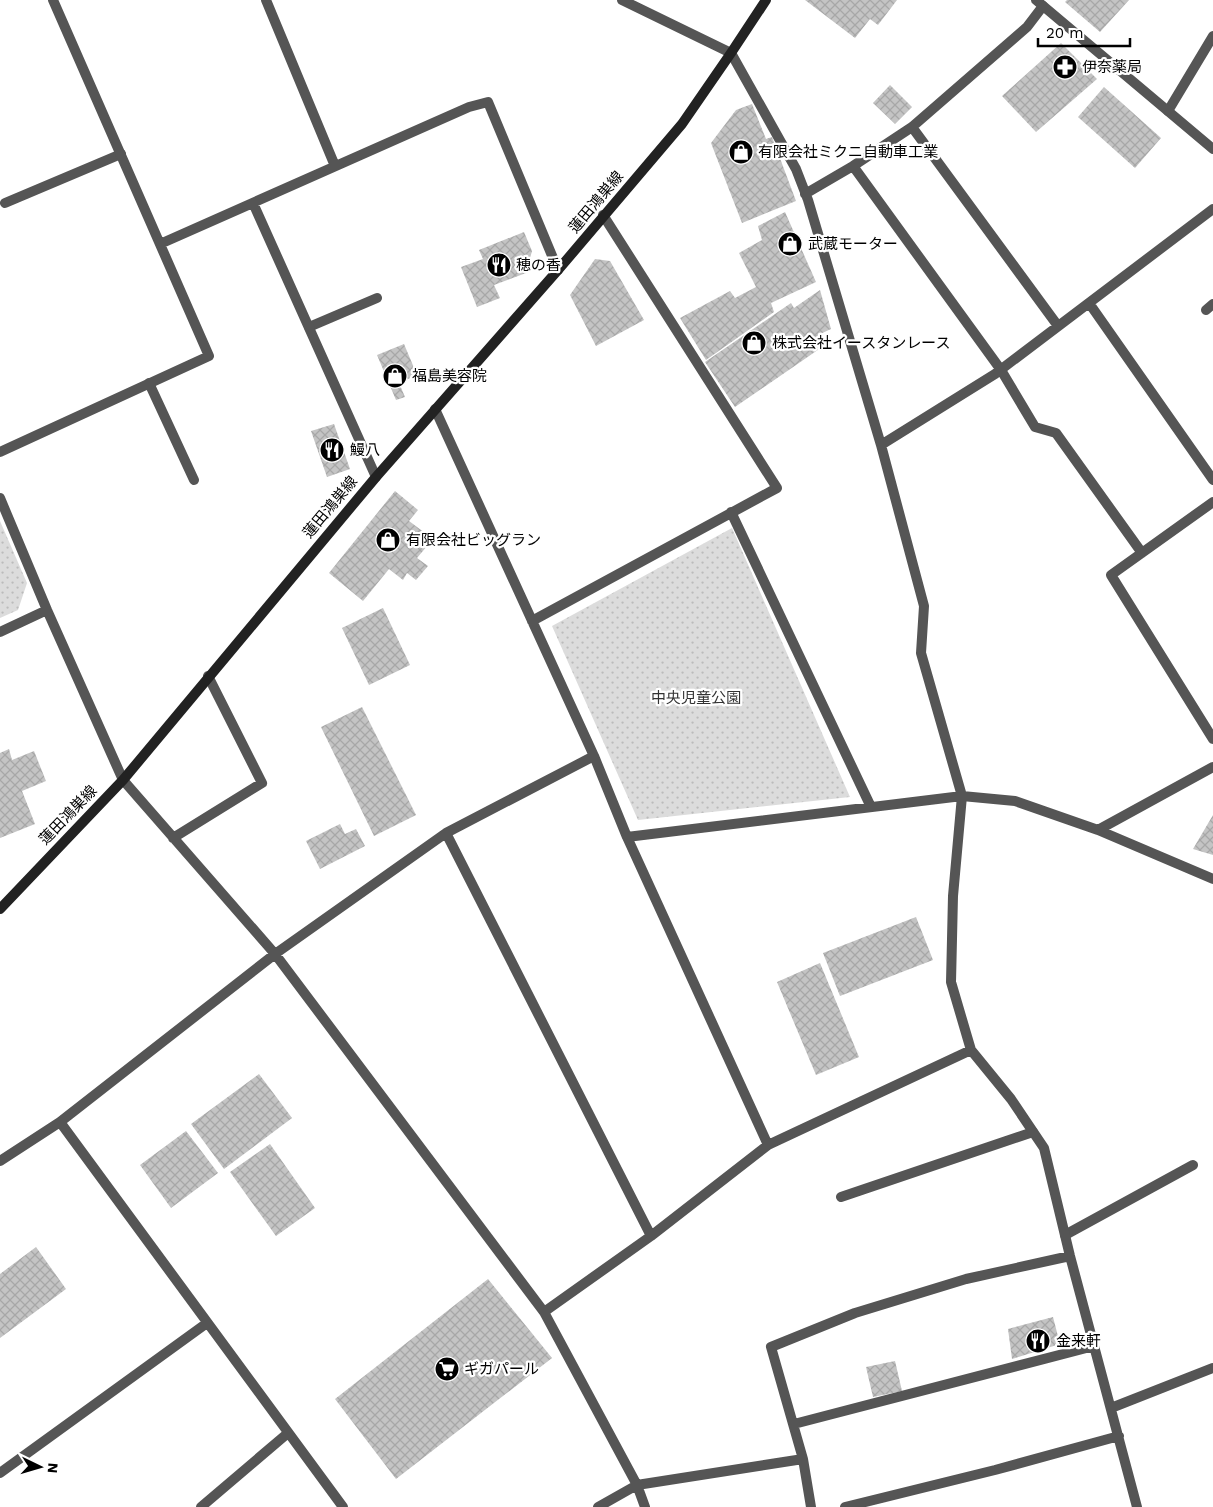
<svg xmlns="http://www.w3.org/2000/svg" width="1213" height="1507" font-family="'Work Sans','Noto Sans JP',sans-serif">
<defs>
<pattern id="park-dots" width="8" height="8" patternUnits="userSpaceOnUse" patternTransform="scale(1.25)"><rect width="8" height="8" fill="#dcdcdc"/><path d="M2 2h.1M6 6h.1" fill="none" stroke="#bbb" stroke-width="1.8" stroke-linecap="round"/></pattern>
<pattern id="building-cross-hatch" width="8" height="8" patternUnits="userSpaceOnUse" patternTransform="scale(1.25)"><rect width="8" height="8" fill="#c4c4c4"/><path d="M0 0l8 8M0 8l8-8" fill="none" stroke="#a7a7a7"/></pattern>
</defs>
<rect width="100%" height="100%" fill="#fff"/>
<path fill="url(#park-dots)" d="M0,521L27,583L18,610L0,618Z
M732,528L850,797L638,820L552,626Z"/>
<path fill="url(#building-cross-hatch)" d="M805,0H897L878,25L870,19L855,38Z
M1067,0H1129L1100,32L1065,2Z
M1061,43L1097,79L1036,132L1002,96Z
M890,85L912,107L895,124L873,103Z
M1104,87L1161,138L1135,168L1078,117Z
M752,104L766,139L772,137L796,201L742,223L711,143L736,110Z
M785,212L816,282L771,303L774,312L706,360L680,318L730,291L735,298L756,287L739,253L762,240L758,226Z
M524,232L532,251L526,273L494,285L500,298L477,307L461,267L483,259L479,250Z
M595,259L610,261L644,320L596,346L570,295Z
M820,290L831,329L818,335L825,345L735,407L705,362L791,303L794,308Z
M404,344L417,375L399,383L405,397L396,400L377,355Z
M334,424L350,469L327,477L311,431Z
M395,491L418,510L409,521L433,539L417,558L428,566L416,580L407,573L403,580L389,569L363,601L329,573Z
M383,608L410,665L369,685L342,628Z
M362,707L416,815L374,836L321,727Z
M9,749L12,760L34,751L46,781L22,791L35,824L0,838V753Z
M1213,815V855L1193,849Z
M340,824L345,834L356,829L365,846L320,869L306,841Z
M916,917L933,960L840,996L823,953Z
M820,963L859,1057L816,1075L777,982Z
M259,1074L292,1118L224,1169L191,1124Z
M186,1131L218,1173L171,1208L140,1165Z
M270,1144L315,1208L276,1236L230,1172Z
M36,1247L66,1289L0,1338V1274Z
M488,1279L552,1358L396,1479L335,1399Z
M1053,1317L1060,1344L1012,1359L1008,1329Z
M895,1361L902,1391L873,1397L866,1367Z"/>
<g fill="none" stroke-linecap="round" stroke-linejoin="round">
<path stroke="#555" stroke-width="10" d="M1168,111L1213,36
M5,203L121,154
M1206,310L1213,304
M309,327L377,298
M149,383L194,480
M841,1197L1033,1132
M1065,1235L1193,1165"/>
<path stroke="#555" stroke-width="10" d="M266,0L335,166
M622,0L731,53L796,169L808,200L881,445L924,606L921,653L962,796L953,896L951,982L971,1050L1011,1099L1044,1148L1070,1256L1137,1507
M912,127L1058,326
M853,166L1001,370L1035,427L1056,433L1142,553
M805,194L853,166L912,127L1027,27L1043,6
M253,203L376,477
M160,244L469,107L488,102L558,270
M1089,303L1213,480
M435,409L594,756L627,837L768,1145
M881,445L995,374L1213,209
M0,452L209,356L53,0
M0,498L47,610L123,780L275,954L544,1312L637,1485L645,1507
M1213,502L1111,575L1213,739
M731,512L871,807
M532,621L777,488L603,215
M0,632L47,610
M1098,830L1213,767
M446,833L651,1236
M627,837L962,796L1015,801L1098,830L1213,879
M173,838L262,783L208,676
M60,1122L343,1507
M0,1161L60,1122L275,954L446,833L594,756
M544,1312L651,1236L768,1145L971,1050
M1111,1408L1213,1368
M794,1424L1094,1346
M803,1459L771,1347L855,1313L966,1279L1070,1256
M0,1473L207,1323
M201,1507L288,1433
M598,1507L637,1485L803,1459L811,1507
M845,1507L995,1470L1119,1436"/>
<path stroke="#555" stroke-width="10" d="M1036,0L1213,149"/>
<path stroke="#222" stroke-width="10" d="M0,909L123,780L376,477L558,270L682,124L731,53L766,0"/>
</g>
<defs>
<symbol id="pharmacy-disc" viewBox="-11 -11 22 22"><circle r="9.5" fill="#000" stroke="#fff"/><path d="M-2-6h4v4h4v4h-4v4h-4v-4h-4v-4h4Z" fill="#fff"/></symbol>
<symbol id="shop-disc" viewBox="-11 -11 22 22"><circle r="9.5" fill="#000" stroke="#fff"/><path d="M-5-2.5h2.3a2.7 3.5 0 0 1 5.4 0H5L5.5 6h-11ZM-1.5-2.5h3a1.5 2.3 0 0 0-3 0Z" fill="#fff"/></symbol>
<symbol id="restaurant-disc" viewBox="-11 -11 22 22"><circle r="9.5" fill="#000" stroke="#fff"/><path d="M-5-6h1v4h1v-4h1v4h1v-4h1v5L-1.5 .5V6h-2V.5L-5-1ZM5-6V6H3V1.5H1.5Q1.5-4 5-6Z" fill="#fff"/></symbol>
<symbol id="supermarket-disc" viewBox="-11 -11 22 22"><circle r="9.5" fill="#000" stroke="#fff"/><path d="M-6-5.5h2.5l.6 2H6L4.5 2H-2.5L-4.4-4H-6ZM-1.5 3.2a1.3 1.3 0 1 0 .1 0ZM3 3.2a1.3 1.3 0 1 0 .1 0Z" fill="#fff"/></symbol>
</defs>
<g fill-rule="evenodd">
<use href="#pharmacy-disc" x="1051" y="53" width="28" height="28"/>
<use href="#shop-disc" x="727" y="138" width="28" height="28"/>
<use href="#shop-disc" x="776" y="230" width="28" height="28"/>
<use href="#restaurant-disc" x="485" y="251" width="28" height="28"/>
<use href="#shop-disc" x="740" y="329" width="28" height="28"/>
<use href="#shop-disc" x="381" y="362" width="28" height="28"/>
<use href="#restaurant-disc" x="318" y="436" width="28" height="28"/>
<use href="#shop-disc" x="374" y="526" width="28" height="28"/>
<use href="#restaurant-disc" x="1024" y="1327" width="28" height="28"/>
<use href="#supermarket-disc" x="433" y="1355" width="28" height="28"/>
</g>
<g text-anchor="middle" stroke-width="4.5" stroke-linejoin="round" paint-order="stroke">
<g font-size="15" fill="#000" stroke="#fff" text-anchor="start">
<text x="1082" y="72">伊奈薬局</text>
<text x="758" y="157">有限会社ミクニ自動車工業</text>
<text x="808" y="249">武蔵モーター</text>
<text x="516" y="270">穂の香</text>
<text x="772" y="348">株式会社イースタンレース</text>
<text x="412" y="381">福島美容院</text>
<text x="350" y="455">鰻八</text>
<text x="406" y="545">有限会社ビッグラン</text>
<text x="1056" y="1346">金来軒</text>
<text x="464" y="1374">ギガパール</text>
</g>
<g font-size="15" fill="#000" stroke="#fff">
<text transform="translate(596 202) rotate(-50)" y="5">蓮田鴻巣線</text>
<text transform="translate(330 507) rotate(-50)" y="5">蓮田鴻巣線</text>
<text transform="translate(68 815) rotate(-46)" y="5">蓮田鴻巣線</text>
</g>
<g font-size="15" fill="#333" stroke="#fff">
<text x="696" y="703">中央児童公園</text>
</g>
</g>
<g transform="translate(40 1467) rotate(95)" stroke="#ffffff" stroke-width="4" paint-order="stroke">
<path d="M0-4L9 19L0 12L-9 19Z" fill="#000000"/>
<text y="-8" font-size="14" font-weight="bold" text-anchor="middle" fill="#000000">N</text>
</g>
<path d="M1038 38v8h92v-8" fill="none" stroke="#000000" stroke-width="2.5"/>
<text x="1046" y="38" font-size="15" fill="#000000" stroke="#ffffff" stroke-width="4" paint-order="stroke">20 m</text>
</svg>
